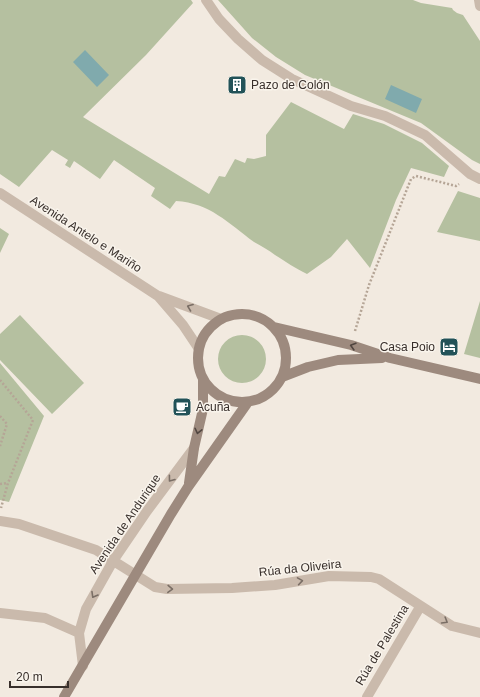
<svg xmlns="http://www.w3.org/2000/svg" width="480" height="697" font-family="Helvetica,sans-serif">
<rect width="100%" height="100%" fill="#f2eae0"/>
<path fill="#b5c0a0" d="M0,0H191L193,3L146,55L83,117L209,194L219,176L225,177L235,159L245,163L247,158L254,159L266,156V135L291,102L344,129L353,114L384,124L422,143L449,166L444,177L411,168L396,200L370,268L347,239L331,257L307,274C295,268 286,262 275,255C269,250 261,246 254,242C228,223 210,203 176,201L170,209L151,196L155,188L114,160L100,179L74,161L70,168L65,165L68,160L52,150L19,187L0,174Z
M218,0H413L421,3L452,8L453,10L457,13L463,15L480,41V164L472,160L421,123L305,75L276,57L252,38Z
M458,191L480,198V241L437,232Z
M0,228L9,234L0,253Z
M480,301V358L464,354Z
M20,315L84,383L52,414L0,360V334Z
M218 359a24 24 0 1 1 48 0a24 24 0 1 1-48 0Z
M0,363L44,416L9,502L0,500Z"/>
<path fill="#80aaad" d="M85,50L109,75L97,87L73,62Z
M391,85L422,99L416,113L385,99Z"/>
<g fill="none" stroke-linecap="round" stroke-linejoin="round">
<path stroke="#b5a596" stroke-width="2.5" stroke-dasharray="2 2" stroke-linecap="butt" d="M355,331L369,285L411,179L416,176L456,186L459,184
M0,380L33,420L8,483L1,508
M0,416L7,424L0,446
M0,484L7,483"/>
<path stroke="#cabaac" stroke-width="10" d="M206,0L219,19L238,39L262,60L292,79L351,106L385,116L425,135L470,174L480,179
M479,0L480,6
M0,521L19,524L96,550L155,587L167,589L232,588L275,585L329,576L371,577L379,579L452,626L480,633
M0,613L45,618L79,633
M83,666L79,633L86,609L113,561L147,511L194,448
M367,697L420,607"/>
<path stroke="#cabaac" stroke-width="10" d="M0,193L158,296L183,325L199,349
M159,296L221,319"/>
<path stroke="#9d8a7e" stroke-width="10" d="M198 358a44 44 0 1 1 88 0a44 44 0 1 1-88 0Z
M274,327L351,345L390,358L480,379
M282,377L308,367L338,360L382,358
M189,483L194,448L203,409V379
M64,697L171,514L188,487L248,402"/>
</g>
<defs><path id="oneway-chevron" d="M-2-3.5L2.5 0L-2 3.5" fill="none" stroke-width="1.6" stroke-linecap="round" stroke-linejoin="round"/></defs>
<g stroke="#7a6e65">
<use href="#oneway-chevron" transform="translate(190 307) rotate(-159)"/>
<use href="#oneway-chevron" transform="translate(171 479) rotate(127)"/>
<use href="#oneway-chevron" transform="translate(300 581) rotate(-9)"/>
<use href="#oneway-chevron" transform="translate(170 589) rotate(2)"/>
<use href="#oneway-chevron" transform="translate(94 595) rotate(120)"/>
<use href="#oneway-chevron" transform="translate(445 621) rotate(31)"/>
</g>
<g stroke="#514640">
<use href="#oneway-chevron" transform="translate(353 346) rotate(-164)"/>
<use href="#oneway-chevron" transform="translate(198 431) rotate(103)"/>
</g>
<defs>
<symbol id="building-square" viewBox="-11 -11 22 22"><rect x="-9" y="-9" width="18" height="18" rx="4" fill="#225258" stroke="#f9f4ec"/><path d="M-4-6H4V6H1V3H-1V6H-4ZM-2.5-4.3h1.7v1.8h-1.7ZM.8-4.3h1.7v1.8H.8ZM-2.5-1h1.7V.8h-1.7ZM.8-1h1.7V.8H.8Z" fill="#fff"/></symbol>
<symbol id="hotel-square" viewBox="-11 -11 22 22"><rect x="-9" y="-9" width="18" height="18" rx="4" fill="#225258" stroke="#f9f4ec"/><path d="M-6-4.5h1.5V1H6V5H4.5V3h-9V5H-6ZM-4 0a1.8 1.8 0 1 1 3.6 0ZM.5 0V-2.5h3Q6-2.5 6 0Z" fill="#fff"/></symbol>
<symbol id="cafe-square" viewBox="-11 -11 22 22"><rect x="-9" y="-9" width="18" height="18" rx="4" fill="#225258" stroke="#f9f4ec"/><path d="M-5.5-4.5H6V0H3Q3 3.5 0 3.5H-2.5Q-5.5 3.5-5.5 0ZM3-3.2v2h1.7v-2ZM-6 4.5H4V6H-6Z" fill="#fff"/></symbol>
</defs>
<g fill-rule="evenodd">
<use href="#building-square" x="226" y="74" width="22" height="22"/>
<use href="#hotel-square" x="438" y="336" width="22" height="22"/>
<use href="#cafe-square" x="171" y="396" width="22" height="22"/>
</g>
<g text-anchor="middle" stroke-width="3" stroke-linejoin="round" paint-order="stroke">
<g font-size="12" fill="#382f2b" stroke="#f9f4ec" text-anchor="start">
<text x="251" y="89">Pazo de Colón</text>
<text x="435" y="351" text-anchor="end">Casa Poio</text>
<text x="196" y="411">Acuña</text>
</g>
<g font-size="12" fill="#382f2b" stroke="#f9f4ec">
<text transform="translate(86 234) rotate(33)" y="4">Avenida Antelo e Mariño</text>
<text transform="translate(125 524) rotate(-56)" y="4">Avenida de Andurique</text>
<text transform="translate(300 568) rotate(-6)" y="4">Rúa da Oliveira</text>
<text transform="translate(382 645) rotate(-59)" y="4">Rúa de Palestina</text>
</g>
</g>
<path d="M10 681v6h58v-6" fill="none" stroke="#382f2b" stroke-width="2"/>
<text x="16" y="681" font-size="12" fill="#382f2b" stroke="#f9f4ec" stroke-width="3" paint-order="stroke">20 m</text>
</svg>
